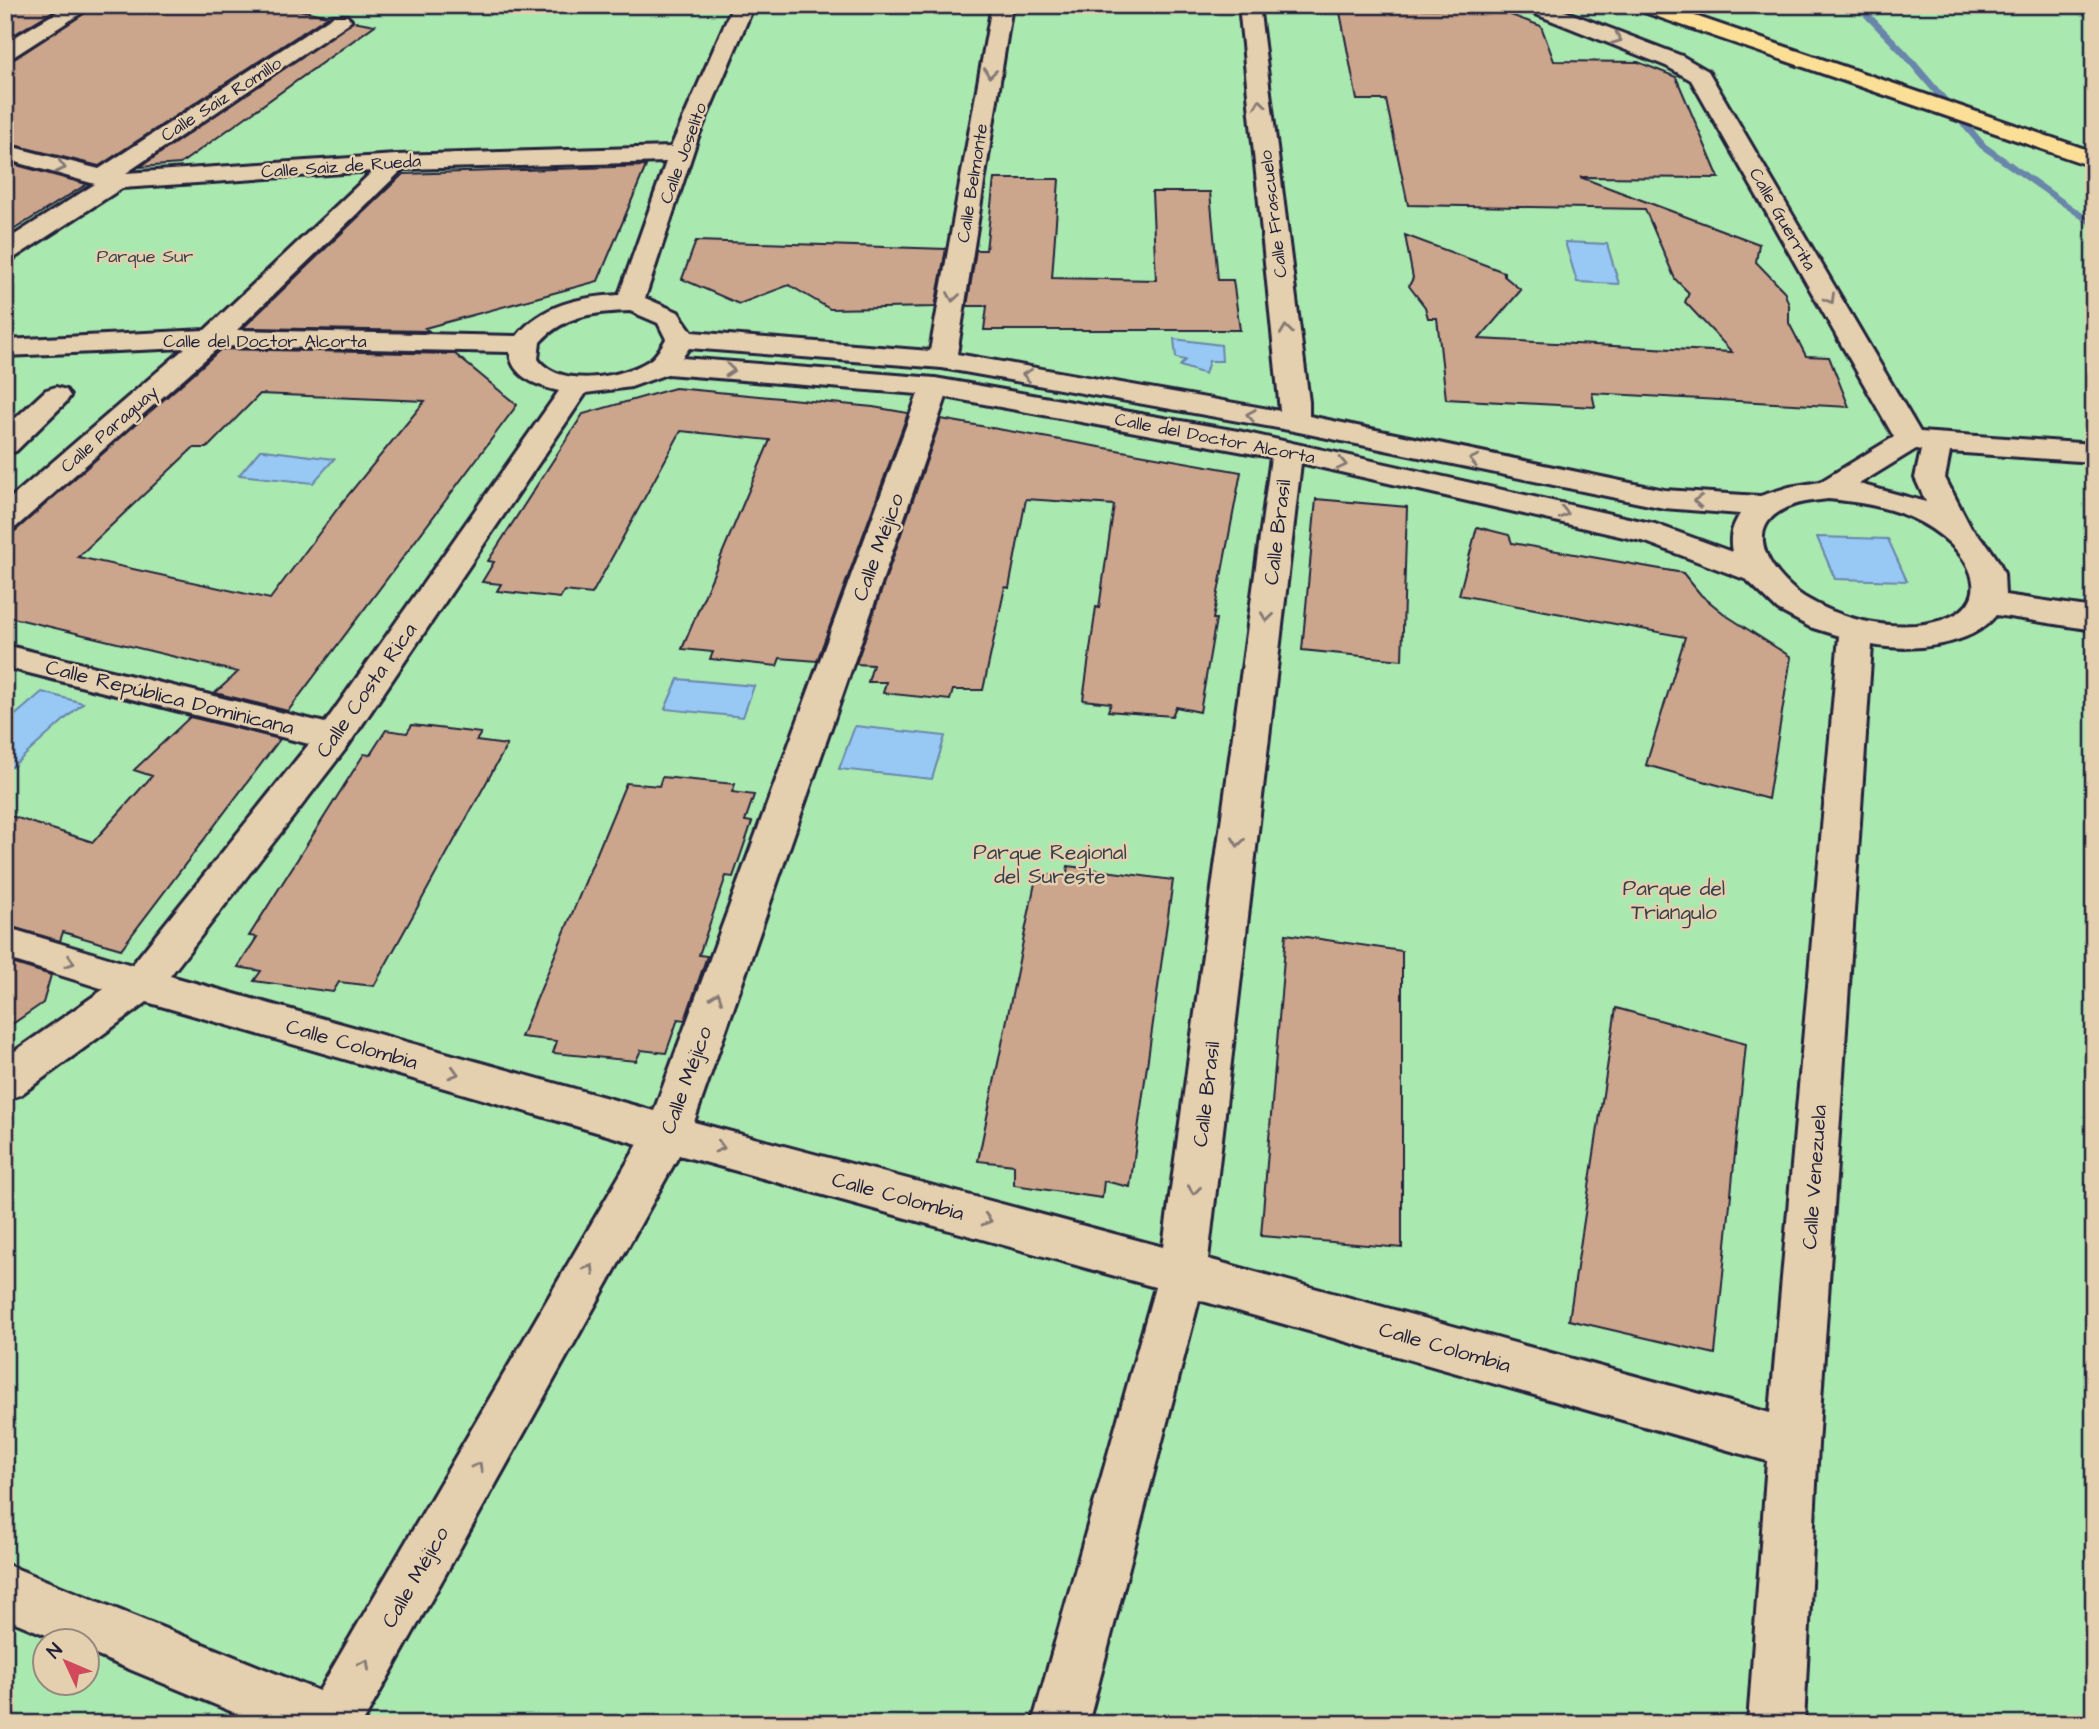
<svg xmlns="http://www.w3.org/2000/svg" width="2099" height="1729" font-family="'Architects Daughter',sans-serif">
<rect width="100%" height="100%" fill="#e5ccaa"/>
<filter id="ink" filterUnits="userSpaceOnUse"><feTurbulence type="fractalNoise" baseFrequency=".0143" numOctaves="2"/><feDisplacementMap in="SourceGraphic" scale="14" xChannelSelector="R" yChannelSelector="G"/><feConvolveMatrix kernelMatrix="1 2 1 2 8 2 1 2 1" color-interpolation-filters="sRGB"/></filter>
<g filter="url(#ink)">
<path fill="#a9e8af" stroke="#668575" stroke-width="2" fill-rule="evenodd" d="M5,5H2094V1724H5ZM46,1642H88V1684H46Z"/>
<path fill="#98c8f4" stroke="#6986aa" stroke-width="2" d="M1565,242L1607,244L1619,284L1577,282Z
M1174,339L1221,345L1222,361H1209L1205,374L1180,366L1185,360L1176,358Z
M260,450H264L334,459L313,483L239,475Z
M1817,537L1888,539L1907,581L1835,579Z
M678,679L754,686L743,717L665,709Z
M42,692L83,703L12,767L5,765V724Z
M855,726L945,736L932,779L839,769Z"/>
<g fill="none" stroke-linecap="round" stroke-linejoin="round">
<path fill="#6986aa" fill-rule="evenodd" d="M1853,5H1862L1907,51L1986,144L2094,221V228L1980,148L1901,55Z"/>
</g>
<path fill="#cba68c" stroke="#22223b" stroke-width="2" fill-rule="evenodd" d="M22,5H63L5,40V15Z
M97,5H275L328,16L99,166L5,143V61L14,59Z
M1339,7L1497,10L1541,26L1554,61L1638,62L1676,77L1719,178L1580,177L1759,244L1756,262L1784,291L1789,305V323L1806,356L1829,357L1849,407L1592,393L1595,407L1446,399L1437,318H1428L1425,307L1409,286L1413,278L1405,235L1504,272V276L1521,290L1479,339L1732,352L1685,302L1689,293L1675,279L1645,209L1408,205L1386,100H1357Z
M353,21L375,25L180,164L140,167Z
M5,162L87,184L5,235Z
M646,166L598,281L425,328L429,331L243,328L403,174Z
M994,179H1059L1052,278L1156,280L1152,192H1210L1218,280H1233L1240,330H984L987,306H967L976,250H986Z
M696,241L946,249L935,307L830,309L789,285L739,304L682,279Z
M221,349L455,354L517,405L288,711L215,693L238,672L5,616V540ZM260,394L425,401L344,500L270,599L78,557L193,448H207Z
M675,388L873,407L908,413L817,661L780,658L777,666L710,659L713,652L682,649L770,440L681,431L592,594L564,591L560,598L497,591L501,584L482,582L494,562L488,561L583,414Z
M941,419L1241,472L1213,619H1216L1200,712L1176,707L1172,716L1108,711L1111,703L1083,700L1096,607L1099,608L1114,505L1026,499L1009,588L1005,587L983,690H953L950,700L883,693L886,682H868L873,665L856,664Z
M1316,499L1407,507L1402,660L1302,650Z
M1477,527L1509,535L1512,543L1683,573L1701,595L1727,616L1791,657L1768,799L1646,765L1685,637L1459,595Z
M190,717L280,739L121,949L63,932L60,941L5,925V814L93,842L152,776L134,770Z
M412,725L481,733L476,741L507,745L374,986L339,982L333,992L254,981L261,971L238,967L257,937L249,936L364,754L370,755L386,730L407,733Z
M662,777L735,784L732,792L754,795L745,821L752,822L733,877L726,876L699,955L707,956L685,1020L678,1019L666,1053L641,1050L636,1061L553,1053L557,1041L521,1037L626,783L659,786Z
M1068,866L1173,880L1130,1187L1104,1181L1102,1198L1014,1185V1165L978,1161L1037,873L1066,877Z
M1286,934L1402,951V1248L1261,1236Z
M5,961L51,975L43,1003L5,1029Z
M1616,1008L1746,1044L1715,1354L1569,1320Z"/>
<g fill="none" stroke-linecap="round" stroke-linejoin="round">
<defs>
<path id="minor" d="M69,5H94L13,57L5,58V43Z
M733,5H754L698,137L645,298L678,312L692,332L930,351L992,5H1012L957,354L1280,411L1239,5H1259L1309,402V416L1664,490L1760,496L1789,487L1820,482L1894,437L1691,80L1666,66L1523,9L1520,5H1549L1682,56L1708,71L1920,432L2094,444V462L1950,452L1945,478L1971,528L1987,544L1999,562L2004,574L2005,595L2094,608V630L1996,615C1971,647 1910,652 1872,645L1818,1444L1804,1724H1748L1767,1461L1199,1300L1088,1724H1032L1155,1287L679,1155L362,1724H262L88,1652V1642H63L5,1618V1564L319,1691L638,1144L147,1002L20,1095L5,1100V1058L104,989L5,958V927L132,965L309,744L5,667V645L325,723L559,391C538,386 511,377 510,352L220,346L16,527L5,529V503L185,348L5,356V340L205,330L373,171L122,188L14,258L5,261V241L95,184L5,159V145L99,169L333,16H347L351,20L347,24L126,173L396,155L671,147ZM666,162L619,295C581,297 542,304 517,336L237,330L403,169ZM630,311L658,323L666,339C661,347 657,355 650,360C623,378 559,389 538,359L540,342C564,315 596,312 630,311ZM689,348L942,368L1294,431L1664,508L1740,514C1732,527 1729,536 1732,552L1655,524L1238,431L935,378L682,358ZM667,374L918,394L654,1111L170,976L347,747L586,393L631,387ZM946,397L1271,457L1163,1247L694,1122ZM1916,449L1921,450L1915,478L1926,502L1859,484ZM1301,463L1646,542L1747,580L1778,610L1810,627L1839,636L1770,1413L1208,1259ZM1828,499C1860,502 1892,507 1920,522C1979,554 2004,616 1916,625C1877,628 1837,617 1804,597C1776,579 1740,533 1782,510C1796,502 1812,501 1828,499Z
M56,387L66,390L70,396L66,402L16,451L5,454V428L46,390Z"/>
<path id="major" d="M1632,5H1663L2094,152V167L1635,9Z"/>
</defs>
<use href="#minor" stroke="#22223b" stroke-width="6"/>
<use href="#major" stroke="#22223b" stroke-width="6"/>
<use href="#minor" fill="#e4cfae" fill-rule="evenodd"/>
<use href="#major" fill="#fbdf96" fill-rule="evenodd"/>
</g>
<defs><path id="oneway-chevron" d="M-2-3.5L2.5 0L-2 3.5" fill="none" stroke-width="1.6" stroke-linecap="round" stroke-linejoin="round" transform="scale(1.75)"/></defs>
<g stroke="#837874">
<use href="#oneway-chevron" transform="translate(1617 39) rotate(21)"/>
<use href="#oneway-chevron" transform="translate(990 73) rotate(99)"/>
<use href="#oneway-chevron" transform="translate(1260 104) rotate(-97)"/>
<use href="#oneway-chevron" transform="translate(61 167) rotate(15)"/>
<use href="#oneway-chevron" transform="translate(953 297) rotate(99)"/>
<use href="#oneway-chevron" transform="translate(1830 299) rotate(60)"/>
<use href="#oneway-chevron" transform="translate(1286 330) rotate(-97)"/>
<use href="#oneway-chevron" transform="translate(730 370) rotate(5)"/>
<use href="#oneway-chevron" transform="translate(1027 375) rotate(-170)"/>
<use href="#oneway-chevron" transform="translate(1251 415) rotate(-171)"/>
<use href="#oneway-chevron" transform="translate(1474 460) rotate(-168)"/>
<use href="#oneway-chevron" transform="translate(1342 464) rotate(13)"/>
<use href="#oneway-chevron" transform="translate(1698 501) rotate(-176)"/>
<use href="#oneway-chevron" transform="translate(1564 513) rotate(13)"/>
<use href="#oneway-chevron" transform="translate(1267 617) rotate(97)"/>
<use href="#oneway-chevron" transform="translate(1238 842) rotate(97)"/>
<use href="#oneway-chevron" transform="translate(70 962) rotate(18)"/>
<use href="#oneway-chevron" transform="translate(717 997) rotate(-70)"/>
<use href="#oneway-chevron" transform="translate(454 1073) rotate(16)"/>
<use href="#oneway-chevron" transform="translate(720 1147) rotate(15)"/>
<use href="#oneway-chevron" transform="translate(1194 1190) rotate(97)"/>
<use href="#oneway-chevron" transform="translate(987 1220) rotate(15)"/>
<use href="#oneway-chevron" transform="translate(590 1269) rotate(-60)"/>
<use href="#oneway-chevron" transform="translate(478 1467) rotate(-60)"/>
<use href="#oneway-chevron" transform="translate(365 1664) rotate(-60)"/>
</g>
</g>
<g text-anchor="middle" stroke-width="5" stroke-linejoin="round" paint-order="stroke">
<g font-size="18" fill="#22223b" stroke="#e4cfae">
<text transform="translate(221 99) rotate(-33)" y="6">Calle Saiz Romillo</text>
<text transform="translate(683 153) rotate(-70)" y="6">Calle Joselito</text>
<text transform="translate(341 166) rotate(-4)" y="6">Calle Saiz de Rueda</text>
<text transform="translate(972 183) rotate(-81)" y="6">Calle Belmonte</text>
<text transform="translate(1273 214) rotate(-97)" y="6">Calle Frascuelo</text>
<text transform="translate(1783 219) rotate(60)" y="6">Calle Guerrita</text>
<text x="265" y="347">Calle del Doctor Alcorta</text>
<text transform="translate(109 429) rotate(-41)" y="6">Calle Paraguay</text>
<text transform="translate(1215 438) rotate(11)" y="6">Calle del Doctor Alcorta</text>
</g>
<g font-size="18" fill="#36404c" stroke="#e4cfae">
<text x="145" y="262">Parque Sur</text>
</g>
<g font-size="21" fill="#22223b" stroke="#e4cfae">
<text transform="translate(1277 532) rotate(-83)" y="7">Calle Brasil</text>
<text transform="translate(878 547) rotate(-70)" y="7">Calle Méjico</text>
<text transform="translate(366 690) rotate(-55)" y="7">Calle Costa Rica</text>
<text transform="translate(170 697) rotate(14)" y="7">Calle República Dominicana</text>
<text transform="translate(352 1044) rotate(16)" y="7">Calle Colombia</text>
<text transform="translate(686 1080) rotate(-70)" y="7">Calle Méjico</text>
<text transform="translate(1206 1094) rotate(-83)" y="7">Calle Brasil</text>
<text transform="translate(1814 1177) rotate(-86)" y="7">Calle Venezuela</text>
<text transform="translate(898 1196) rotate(15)" y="7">Calle Colombia</text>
<text transform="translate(1445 1347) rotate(16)" y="7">Calle Colombia</text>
<text transform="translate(415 1577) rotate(-60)" y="7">Calle Méjico</text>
</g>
<g font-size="21" fill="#36404c" stroke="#e4cfae">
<text x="1050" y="859">Parque Regional<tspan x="1050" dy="24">del Sureste</tspan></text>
<text x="1674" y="895">Parque del<tspan x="1674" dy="24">Triangulo</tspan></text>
</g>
</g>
<rect width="2099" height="1729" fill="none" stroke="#e4cfae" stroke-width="28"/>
<rect x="14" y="14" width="2071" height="1701" fill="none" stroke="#22223b" stroke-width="2.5" filter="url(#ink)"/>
<g transform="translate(66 1662) rotate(314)"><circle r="33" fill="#e4cfae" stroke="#968a80" stroke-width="2"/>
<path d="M0-5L12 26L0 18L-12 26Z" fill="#d1495b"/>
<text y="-10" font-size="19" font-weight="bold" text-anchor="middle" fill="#22223b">N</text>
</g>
</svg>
